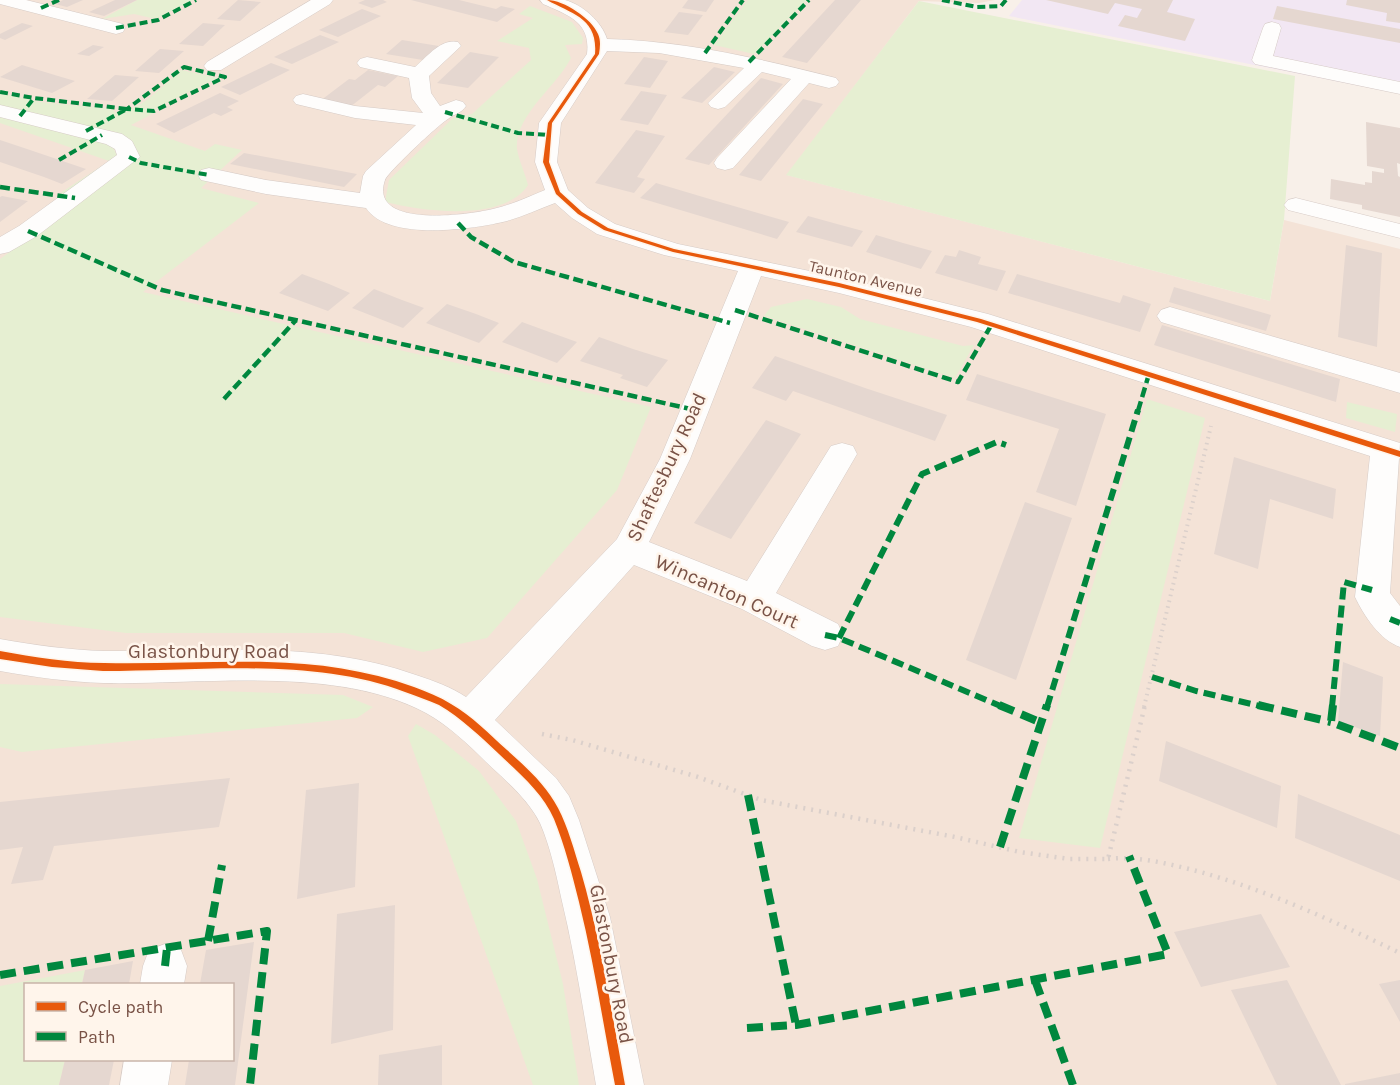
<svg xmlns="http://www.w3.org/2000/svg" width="1400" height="1085" font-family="Karla,sans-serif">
<rect width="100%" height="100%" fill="#f8f0e9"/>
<path fill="#f4e3d7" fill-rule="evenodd" d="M0,0H995L979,3L919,1L787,175L1270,301L1284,220L1400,249V1085H0ZM26,984H232V1060H26Z"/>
<path fill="#f2e7f3" d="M1022,0H1400V94L1009,16Z"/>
<path fill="#e6efd2" d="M137,0H193L156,19L134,14L102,19Z
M748,0H807L754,54L714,45Z
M919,1L1295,76L1284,220L1270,301L786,175Z
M530,6L572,22L583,38L582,44L565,45L571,58C557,86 514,116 517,149C519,161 525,173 528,185C503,223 422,211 385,202L389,180L453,118L472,114L531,60L529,48L497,41L533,18L519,14Z
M181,70L218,78L156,108L154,113L131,125L205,151L215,144L242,150L201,188L259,203L143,292L651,407L617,490L487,638L423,652L344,633H126L0,617V259L124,168L135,152L0,108V93L40,102L113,109L115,113C140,112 163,85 181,70Z
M0,114L99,138L113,147L119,160L75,197L59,194L109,161L0,123Z
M807,299L841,307L860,319L963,346L974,345L955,378L764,316L771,307Z
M1147,399L1205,418L1100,848L1019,838Z
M1347,402L1397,414L1395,432L1346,418Z
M0,684L343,695L373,707L357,718L22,752L0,747Z
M416,724L435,735L479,771L516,821L537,879L563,984L579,1085H533L408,736Z
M85,970L82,984H26V1060H65L59,1085H0V986Z"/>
<path fill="#e5d7d0" d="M63,0H83L67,7L55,4Z
M115,0H137L104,16L89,12Z
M238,0L261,2L240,21L217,19Z
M365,0H383L387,2L372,8L358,3Z
M411,0H459L496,9L501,6L515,9L497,22Z
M688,0H714L706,12L682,8Z
M835,0H861L807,63L782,57Z
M1046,0H1173L1167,12L1195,19L1185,41L1118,26L1125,15L1137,18L1142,9L1115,3L1108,14Z
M1347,0H1400V23L1386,21L1387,13L1346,5Z
M1277,6L1400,29V43L1273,19Z
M362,9L381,16L338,37L319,30Z
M679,12L703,15L688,35L664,32Z
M22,23L33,26L5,40L0,38V34Z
M203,23L225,25L203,46L179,44Z
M320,35L339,42L292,64L274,57Z
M402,40L445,47L429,61L386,54Z
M93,45L104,47L89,56L77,54Z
M160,49L184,51L159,73L135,71Z
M470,52L499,57L468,88L437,83Z
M644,57L668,61L650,88L624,84Z
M271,63L290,70L240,95L221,87Z
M22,65L58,76L75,81L52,93L0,77Z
M714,67L735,72L702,103L681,98Z
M368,70L398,76L385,87L378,85L350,107L320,101L349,79L355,80Z
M115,75L139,77L112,101L87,99Z
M761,78L783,84L709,165L685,159Z
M641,91L667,95L648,125L620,120Z
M220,93L239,101L227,107L233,110L221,116L214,113L174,133L156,124Z
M803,99L823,104L761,181L739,175Z
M1366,122L1400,128V164L1397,163L1398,176L1400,177V217L1362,209V205L1330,199L1331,179L1365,185V182L1372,183V171L1384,173V169L1367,166Z
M636,130L665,136L637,177L645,179L634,193L595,183Z
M0,140L30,150L86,169L62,184L44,177L0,162Z
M244,153L357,174L344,187L230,164Z
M656,183L713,200L789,222L777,239L640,198Z
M2,196L28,201L0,222V197Z
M808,216L837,224L863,231L852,247L796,232Z
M876,235L903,243L932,251L921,269L866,252Z
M1346,245L1382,253L1377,347L1338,337Z
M959,250L981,257L978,264L1006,271L997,291L935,273L945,255L956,257Z
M302,274L329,284L350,293L328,311L279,293Z
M1017,274L1120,303L1123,295L1151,304L1140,332L1008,293Z
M1174,287L1271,315L1266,331L1169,302Z
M374,289L402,300L424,308L403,328L352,308Z
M447,304L476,314L499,323L479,343L426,323Z
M522,322L552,333L577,342L557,363L502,342Z
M1162,325L1340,379L1336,402L1154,345Z
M599,337L633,349L668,360L647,387L620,378L623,375L580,361Z
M775,356L865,388L947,415L935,441L793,391L786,401L752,388Z
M977,374L1106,414L1076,506L1036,492L1059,429L966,400Z
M766,420L801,434L731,539L694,523Z
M1234,457L1336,489L1333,519L1270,499L1258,569L1214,554Z
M1025,502L1072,518L1016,680L966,660Z
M1343,662L1383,677L1380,736L1338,721Z
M1166,741L1281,786L1277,828L1159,781Z
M230,778L219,827L54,846L43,880L11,884L23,847L0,850V802Z
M359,783L355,887L297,899L306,790Z
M1298,794L1400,835V881L1295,838Z
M395,905L393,1030L331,1044L337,914Z
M1261,914L1290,967L1201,987L1174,932Z
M254,942L235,1085H185L189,1060H232V984H200L206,950Z
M133,961L129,984H82L85,970Z
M1287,980L1341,1085H1277L1231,990Z
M1400,980V1022L1379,984Z
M442,1045V1085H378L379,1055Z
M65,1060H114L109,1085H59Z
M1400,1073V1085H1345V1084Z"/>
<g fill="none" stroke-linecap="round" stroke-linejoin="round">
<defs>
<path id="minor" d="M0,0H26L123,24L125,28L123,32L116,34L0,4Z
M311,0H333L330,4L221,70H207L204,66L207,62Z
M540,0C548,0 557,0 565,0C583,5 602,22 607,39C686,41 761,59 836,78L839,82L836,86L829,88L809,83L733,168L725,170L717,168L714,163L717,158L791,79L762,72L725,107L718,109L711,107L708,103L744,68L659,53L607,51L561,123L557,162L568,190L588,208L615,224L678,244L839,277L988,314L1400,443L1390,593L1400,606V647C1380,640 1364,616 1355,597L1370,456L971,327L839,293L761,276L690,459L649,542L747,581L831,446L842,443L853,446L857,454L776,593L838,624L843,635L838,646L825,650L812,646L742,609L634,565L495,720L556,778L569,796L579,820L610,917L644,1085H596C585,1022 576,959 561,897C556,873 550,846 540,823C528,799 505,780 486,762C468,744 449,726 426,713C336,665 203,685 104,683C69,682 34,677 0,671V639C34,645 69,650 104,651C209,652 315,639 416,675C434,681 451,687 466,697L617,539L660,459L738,271L664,255L597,234L572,218L555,203C539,209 524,216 507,221C475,229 388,242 366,208L266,194L201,180L198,175L201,170L209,168L266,180L360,193L363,176L366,171L416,125L355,118L296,104L293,100L296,96L303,94L355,106L423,113L412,98L409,78L360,67L357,63L360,59L367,57L415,67C427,57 441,38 458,42L461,46L429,76L431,93L440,106L456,100L463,102L466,106C462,113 454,114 448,119C439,124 387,173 385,180C368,229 468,215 493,209C511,205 528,197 545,190L535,162L539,123L587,54C591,22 568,15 543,4Z
M1272,22L1279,24L1281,28L1273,56L1400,82V94L1255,64L1252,60L1263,28L1265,24Z
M0,105L122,134L132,141L140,157L37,236L9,252L0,254V237L19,226L117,155L115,149L106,144L0,117Z
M1296,198L1400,224V238L1288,210L1284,205L1288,200Z
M1170,307L1400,373V393L1161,322L1157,316L1161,310Z
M165,944L181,950L187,966L184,984H140L143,966L149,950Z
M124,1060H172L168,1085H120Z"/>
</defs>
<use href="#minor" stroke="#d6cbc6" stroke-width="1"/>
<path stroke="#dbd0cb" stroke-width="4" stroke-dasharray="1.5 4.5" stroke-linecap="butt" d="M1144,707L1211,426"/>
<path stroke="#dbd0cb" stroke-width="4.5" stroke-dasharray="2 6" stroke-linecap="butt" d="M542,734L572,740L698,777L761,800L955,837L1020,852L1069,859H1108L1145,705
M1108,859C1135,856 1160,862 1185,868C1261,887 1331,920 1400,953"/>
<use href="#minor" fill="#fefdfc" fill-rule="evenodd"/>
<path stroke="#00873e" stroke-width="4" stroke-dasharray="8 4" stroke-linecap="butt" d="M942,0L977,7L1001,6L1006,0
M41,8L59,0
M116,28L158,20L196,0
M705,53L743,0
M749,62L809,0
M184,67L225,77L154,111L127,109Z
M0,92L34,98
M445,112L518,133L548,135
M20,116L34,98L127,109
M86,131L127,109
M129,157L141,163L209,175
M59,160L102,135"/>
<path stroke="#00873e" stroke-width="4.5" stroke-dasharray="10 4.5" stroke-linecap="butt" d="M0,187L75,198
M458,223L471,237L514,262L730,323
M28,231L162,290L695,410
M735,310L958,382L992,324
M224,399L296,320
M1138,411L1149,374"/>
<path stroke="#00873e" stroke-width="6" stroke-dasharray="12 6" stroke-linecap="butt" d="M1390,619L1400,623
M825,635L839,638L1003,707
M839,638L922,474L997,442L1006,445
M1152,677L1196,691L1264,707
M1047,707L1138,410
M1332,707L1344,582L1372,590"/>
<path stroke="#00873e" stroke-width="8" stroke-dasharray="16 8" stroke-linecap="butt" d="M999,705L1042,723
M1258,705L1331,722
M1333,705L1331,722L1400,748
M748,795L796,1025
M1000,847L1047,705
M208,941L222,865
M165,966L167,948
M0,975L267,931L250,1085
M1035,980L1073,1085
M747,1028L796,1025L1168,954L1129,856"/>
<defs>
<path id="cycleway" d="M547,0C564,0 592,19 598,34C601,41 600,47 599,54L552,123L549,162L560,192L582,212L608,228L674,249L839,283L981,319L1400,451V457L977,322L839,287L673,252L604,230L578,214L556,194L543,162L548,123L595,54C598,18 572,14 547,0Z
M0,651C34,657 69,663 104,663C158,664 213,661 267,662C317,663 367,670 414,687C427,692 440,697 451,704C472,716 489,734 507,750C526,767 546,785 558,808C568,827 574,850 581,872C601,941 612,1014 625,1085H615C603,1024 594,962 579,902C572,874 565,846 554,819C543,793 519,773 499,754C480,736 461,718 439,705C428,700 416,696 405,692C313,657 200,671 103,671L52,667L0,659Z"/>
</defs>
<use href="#cycleway" stroke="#fff5eb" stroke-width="3"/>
<use href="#cycleway" fill="#e8590c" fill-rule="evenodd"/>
</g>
<g text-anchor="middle" stroke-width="5" stroke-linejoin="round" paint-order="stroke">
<g font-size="16" fill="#795246" stroke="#fff5eb">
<text transform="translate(866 278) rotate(13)" y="6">Taunton Avenue</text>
</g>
<g font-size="20" fill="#795246" stroke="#fff5eb">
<text transform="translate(666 467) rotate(-65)" y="7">Shaftesbury Road</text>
<text transform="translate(727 591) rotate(24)" y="7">Wincanton Court</text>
<text x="209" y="658">Glastonbury Road</text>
<text transform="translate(612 964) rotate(79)" y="7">Glastonbury Road</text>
</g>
</g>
<rect x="24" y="983" width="210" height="78" fill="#fff5eb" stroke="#c9b4a9" stroke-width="1.5"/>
<rect x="36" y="1002" width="30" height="9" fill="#e8590c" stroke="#c9b4a9" stroke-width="1.5"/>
<text x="78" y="1013" font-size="18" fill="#795246">Cycle path</text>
<rect x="36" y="1032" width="30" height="9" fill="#00873e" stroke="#c9b4a9" stroke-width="1.5"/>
<text x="78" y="1043" font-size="18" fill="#795246">Path</text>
</svg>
